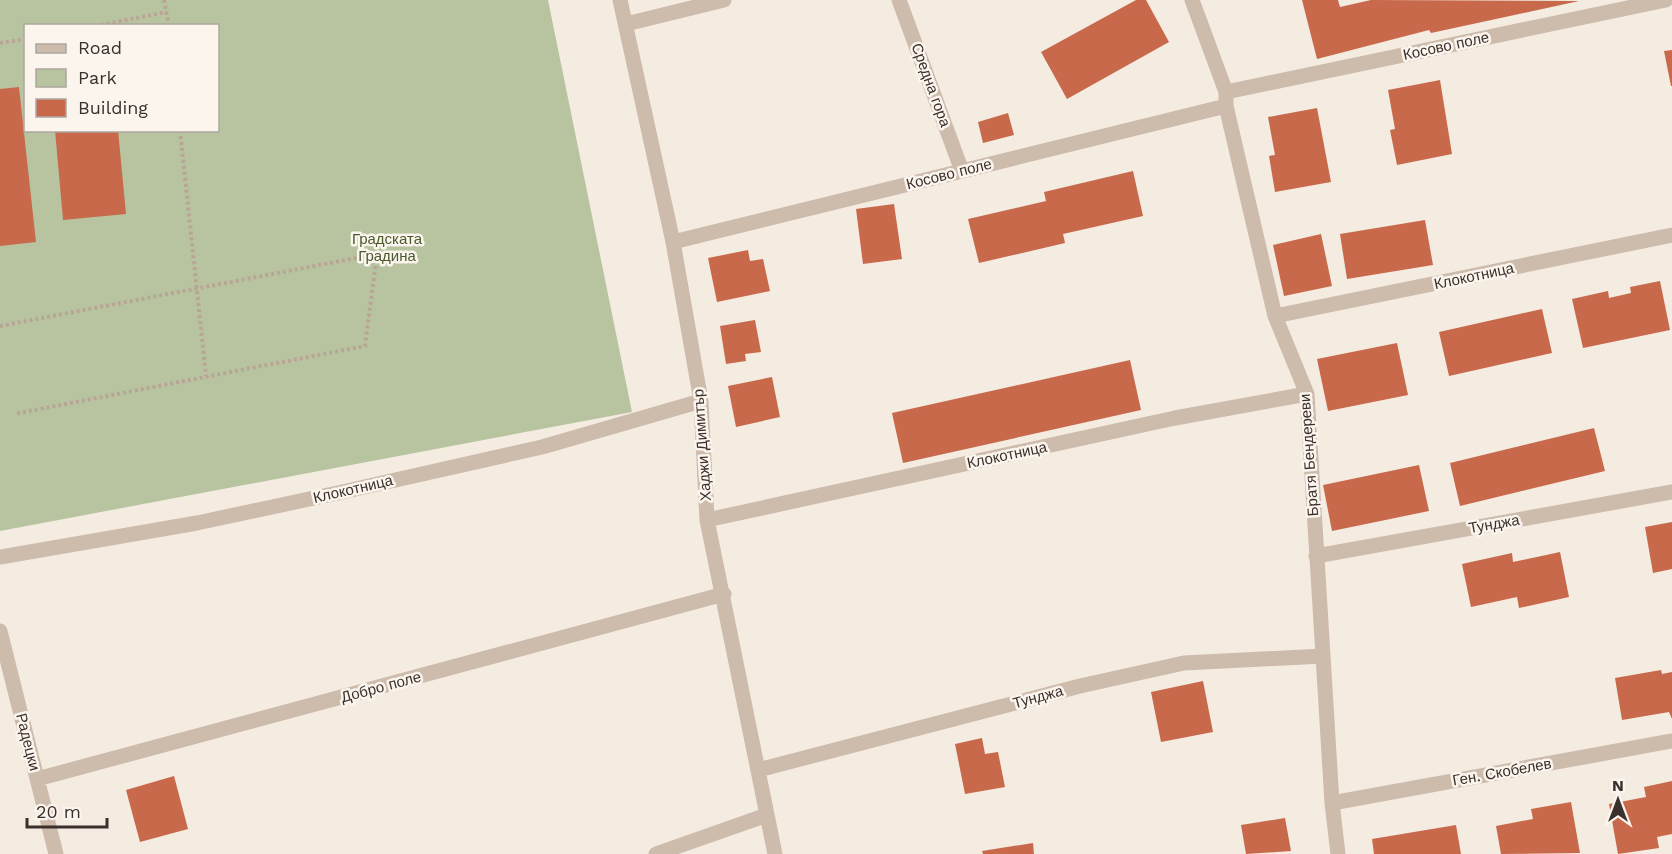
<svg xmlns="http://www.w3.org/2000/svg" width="1672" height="854" font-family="'Work Sans',sans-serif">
<rect width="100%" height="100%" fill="#f4ebe1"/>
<path fill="#b8c4a0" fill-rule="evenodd" d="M0,0H548L632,412L0,531ZM26,26H218V130H26Z"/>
<path fill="#c8694b" d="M1136,0H1146L1169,42L1067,99L1041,52Z
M1302,0H1338L1340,7L1371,0L1579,1L1431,33L1429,30L1317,59Z
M1672,50V86H1671L1664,51Z
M1440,80L1452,154L1397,165L1390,130L1395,129L1388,90Z
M19,87L36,242L0,246V89Z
M1317,108L1331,182L1275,192L1269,156L1275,155L1268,117Z
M1008,113L1014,135L983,143L978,122Z
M55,130H118L126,214L63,220Z
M1133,171L1143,216L1063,234L1065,243L979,263L968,219L1046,201L1044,192Z
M894,204L902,259L863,264L856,209Z
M1425,220L1433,265L1347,279L1340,234Z
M1321,234L1332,286L1284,296L1273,245Z
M748,250L750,261L763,259L770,291L717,302L708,258Z
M1660,281L1670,330L1583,348L1572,299L1608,291L1609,298L1631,293L1630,287Z
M1542,309L1552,353L1449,376L1439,332Z
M755,320L761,352L745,354L746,361L726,364L720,326Z
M1397,343L1408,395L1328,411L1317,359Z
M1130,360L1141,410L903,463L892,413Z
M772,377L780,417L736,427L728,386Z
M1594,428L1605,471L1460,506L1450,463Z
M1419,465L1429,511L1332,531L1323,485Z
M1672,522V569L1653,573L1645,527Z
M1560,552L1569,597L1519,608L1517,597L1471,607L1462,564L1512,553L1513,562Z
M1661,670L1662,674L1672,672V719L1669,712L1622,720L1615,678Z
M1203,681L1213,732L1161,742L1151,692Z
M982,738L985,754L998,752L1005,787L965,794L955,744Z
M174,776L188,829L140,842L126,790Z
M1672,781V834L1657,837L1659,848L1618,854L1609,804L1646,797L1644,787Z
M1571,802L1580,853L1501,854L1496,826L1533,819L1531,809Z
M1285,818L1291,851L1246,854L1241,825Z
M1456,825L1461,854H1374L1372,839Z
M1033,843L1034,854H983L982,851Z"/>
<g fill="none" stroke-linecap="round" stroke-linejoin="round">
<path stroke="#b9a596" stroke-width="4" stroke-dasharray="3 3" stroke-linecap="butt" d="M164,0L169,26
M95,26L167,12
M0,43L26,39
M180,130L206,376
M0,326L377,254L365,346L14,414"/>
<path stroke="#cdbbac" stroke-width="15" d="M620,0L673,242L701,401L707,520L775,854
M899,0L962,171
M1192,0L1226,92V106L1275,316L1307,394L1332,803L1338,854
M626,24L724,0
M1226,92L1666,0
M673,242L1226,106
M1275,316L1672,235
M707,520L1175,418L1307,394
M1316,556L1672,492
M0,557L197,523L342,492L542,447L701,401
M0,631L56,854
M758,770L1080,686L1184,663L1323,656
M37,779L724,594
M1332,803L1672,741
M656,854L767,815"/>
</g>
<g text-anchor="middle" stroke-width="5" stroke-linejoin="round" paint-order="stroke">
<g font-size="15" fill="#3b302b" stroke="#fbf5ee">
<text transform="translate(1446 46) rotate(-12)" y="5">Косово поле</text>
<text transform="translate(931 85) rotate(70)" y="5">Средна гора</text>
<text transform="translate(949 174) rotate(-14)" y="5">Косово поле</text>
<text transform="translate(1474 276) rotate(-12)" y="5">Клокотница</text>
<text transform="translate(702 445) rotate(-94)" y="5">Хаджи Димитър</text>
<text transform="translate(1007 455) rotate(-12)" y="5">Клокотница</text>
<text transform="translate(1309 455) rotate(-94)" y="5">Братя Бендереви</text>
<text transform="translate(353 489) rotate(-13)" y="5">Клокотница</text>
<text transform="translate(1494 524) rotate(-10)" y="5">Тунджа</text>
<text transform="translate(381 687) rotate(-15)" y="5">Добро поле</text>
<text transform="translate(1038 697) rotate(-15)" y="5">Тунджа</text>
<text transform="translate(28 742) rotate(76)" y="5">Радецки</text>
<text transform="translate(1502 772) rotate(-10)" y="5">Ген. Скобелев</text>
</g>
<g font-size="15" fill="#4a5a2e" stroke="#fbf5ee">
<text x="387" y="244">Градската<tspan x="387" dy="17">Градина</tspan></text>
</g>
</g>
<rect x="24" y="24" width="195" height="108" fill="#fbf5ee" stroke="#aea6a0" stroke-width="1.5"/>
<rect x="36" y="44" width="30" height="9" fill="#cdbbac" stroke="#aea6a0" stroke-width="1.5"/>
<text x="78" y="54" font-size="18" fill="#3b302b">Road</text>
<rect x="36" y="69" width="30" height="18" fill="#b8c4a0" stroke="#aea6a0" stroke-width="1.5"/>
<text x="78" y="84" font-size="18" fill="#3b302b">Park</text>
<rect x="36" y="99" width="30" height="18" fill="#c8694b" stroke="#aea6a0" stroke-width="1.5"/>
<text x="78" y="114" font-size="18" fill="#3b302b">Building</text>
<g transform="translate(1618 800)" stroke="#fbf5ee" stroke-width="4.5" paint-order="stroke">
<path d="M0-4.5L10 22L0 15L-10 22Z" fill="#3b302b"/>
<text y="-9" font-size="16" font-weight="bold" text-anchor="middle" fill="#3b302b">N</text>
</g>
<path d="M27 818v9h80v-9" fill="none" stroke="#3b302b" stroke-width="3"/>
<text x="36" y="818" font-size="18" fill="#3b302b" stroke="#fbf5ee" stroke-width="4.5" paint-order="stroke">20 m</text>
</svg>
